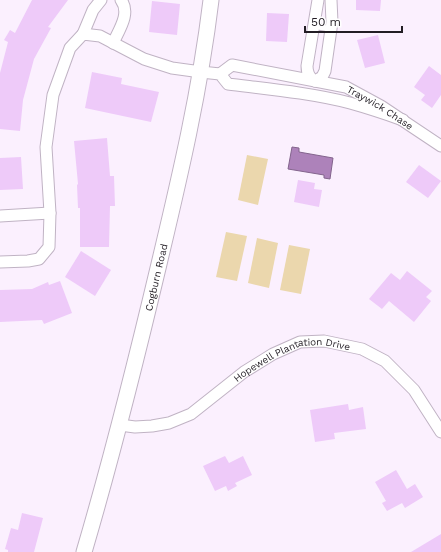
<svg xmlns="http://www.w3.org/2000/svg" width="441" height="552" font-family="'Work Sans',sans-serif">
  <rect width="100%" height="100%" fill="#fbf0fe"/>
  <g fill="#ebd7ad">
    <polygon points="247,155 268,159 258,205 238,200"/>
    <polygon points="226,232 247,236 237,281 216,277"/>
    <polygon points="257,238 278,243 269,288 248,283"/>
    <polygon points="289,245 310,249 301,294 280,290"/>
  </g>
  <polygon fill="#ad82ba" stroke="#83648d" points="292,147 299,148 299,152 333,158 330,179 324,178 324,175 288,169"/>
  <g fill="#eecaf9">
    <polygon points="32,0 68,0 48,27 51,28 34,59 23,100 20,131 0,129 0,73 8,42 4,40 10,30 15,33"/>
    <polygon points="356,0 381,0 380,11 356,10"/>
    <polygon points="152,1 180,4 177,35 149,32"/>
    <polygon points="267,13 289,14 287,42 266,41"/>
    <polygon points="378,35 385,63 365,68 357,40"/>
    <polygon points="429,66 441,75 441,95 432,108 421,100 425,95 414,87"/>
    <polygon points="92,72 122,78 121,84 159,92 151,122 85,108"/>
    <polygon points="107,138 110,176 114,176 115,206 110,206 109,247 80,247 80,208 78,208 77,185 78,184 74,141"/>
    <polygon points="21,157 23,189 0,190 0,158"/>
    <polygon points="419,165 441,181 428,198 406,182"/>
    <polygon points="298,180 315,183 314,189 322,190 319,207 294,202"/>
    <polygon points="81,251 111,270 95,296 65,277"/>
    <polygon points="407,271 432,291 426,297 431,301 414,322 389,301 382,309 369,299 391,273 400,280"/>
    <polygon points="60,281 72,313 44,324 42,320 0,322 0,290 32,289 48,282 49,285"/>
    <polygon points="348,404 349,410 363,407 366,429 334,433 335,439 315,442 310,410"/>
    <polygon points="225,456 229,463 243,456 252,475 235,483 237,486 228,491 226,486 215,491 203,466"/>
    <polygon points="396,470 407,489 415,484 423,497 405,508 402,503 387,511 382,503 386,501 375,482"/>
    <polygon points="22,513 43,518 34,552 8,552 8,550 5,549 11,528 18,530"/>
    <polygon points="441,534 441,552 411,552"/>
  </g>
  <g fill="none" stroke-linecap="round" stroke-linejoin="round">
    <defs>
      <polyline id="lane" points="314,26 331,29"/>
      <g id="street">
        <polyline points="83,34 93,10 101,0"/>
        <path d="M113 43C119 30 131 13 121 0"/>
        <path id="s1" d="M220 74 232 65 346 87 381 106 441 146"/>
        <polyline points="315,81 322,77 325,71 332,22 331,0"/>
        <path d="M315 81C309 78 307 72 307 66L318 0"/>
        <polyline points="0,216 50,213"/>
        <path d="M0 262 28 261 39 259 49 247 50 213 46 147 53 95 70 48 83 34 100 36 144 59 172 68 201 72 220 74 228 84C268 89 311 93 350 103 368 108 386 114 403 120"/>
        <path id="s2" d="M120 425 135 427 152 426 169 423 191 414 244 372 273 354 300 342 324 341 362 349 385 361 414 390 441 432"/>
      </g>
      <g id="secondary">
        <path id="s3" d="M84 552C112 457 136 361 159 264 180 176 200 91 211 0"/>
      </g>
    </defs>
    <use href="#lane" stroke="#c0b3c4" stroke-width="8"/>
    <use href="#street" stroke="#c0b3c4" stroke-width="13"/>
    <use href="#secondary" stroke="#c0b3c4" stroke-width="17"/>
    <use href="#lane" stroke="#fff" stroke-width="5.5"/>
    <use href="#street" stroke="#fff" stroke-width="11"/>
    <use href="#secondary" stroke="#fff" stroke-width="15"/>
  </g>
  <g text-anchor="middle" stroke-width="3" stroke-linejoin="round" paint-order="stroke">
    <g font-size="10" fill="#221d24" stroke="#fff">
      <text dy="4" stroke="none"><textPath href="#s1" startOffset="171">Traywick Chase</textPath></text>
      <text dy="4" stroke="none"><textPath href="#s3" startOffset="284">Cogburn Road</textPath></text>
      <text dy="4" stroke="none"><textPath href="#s2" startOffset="192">Hopewell Plantation Drive</textPath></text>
    </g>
  </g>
  <path d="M305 26v6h97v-6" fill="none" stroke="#221d24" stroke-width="2"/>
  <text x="311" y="26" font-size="12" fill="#221d24" stroke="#ffffff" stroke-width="3" paint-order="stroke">50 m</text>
</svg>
